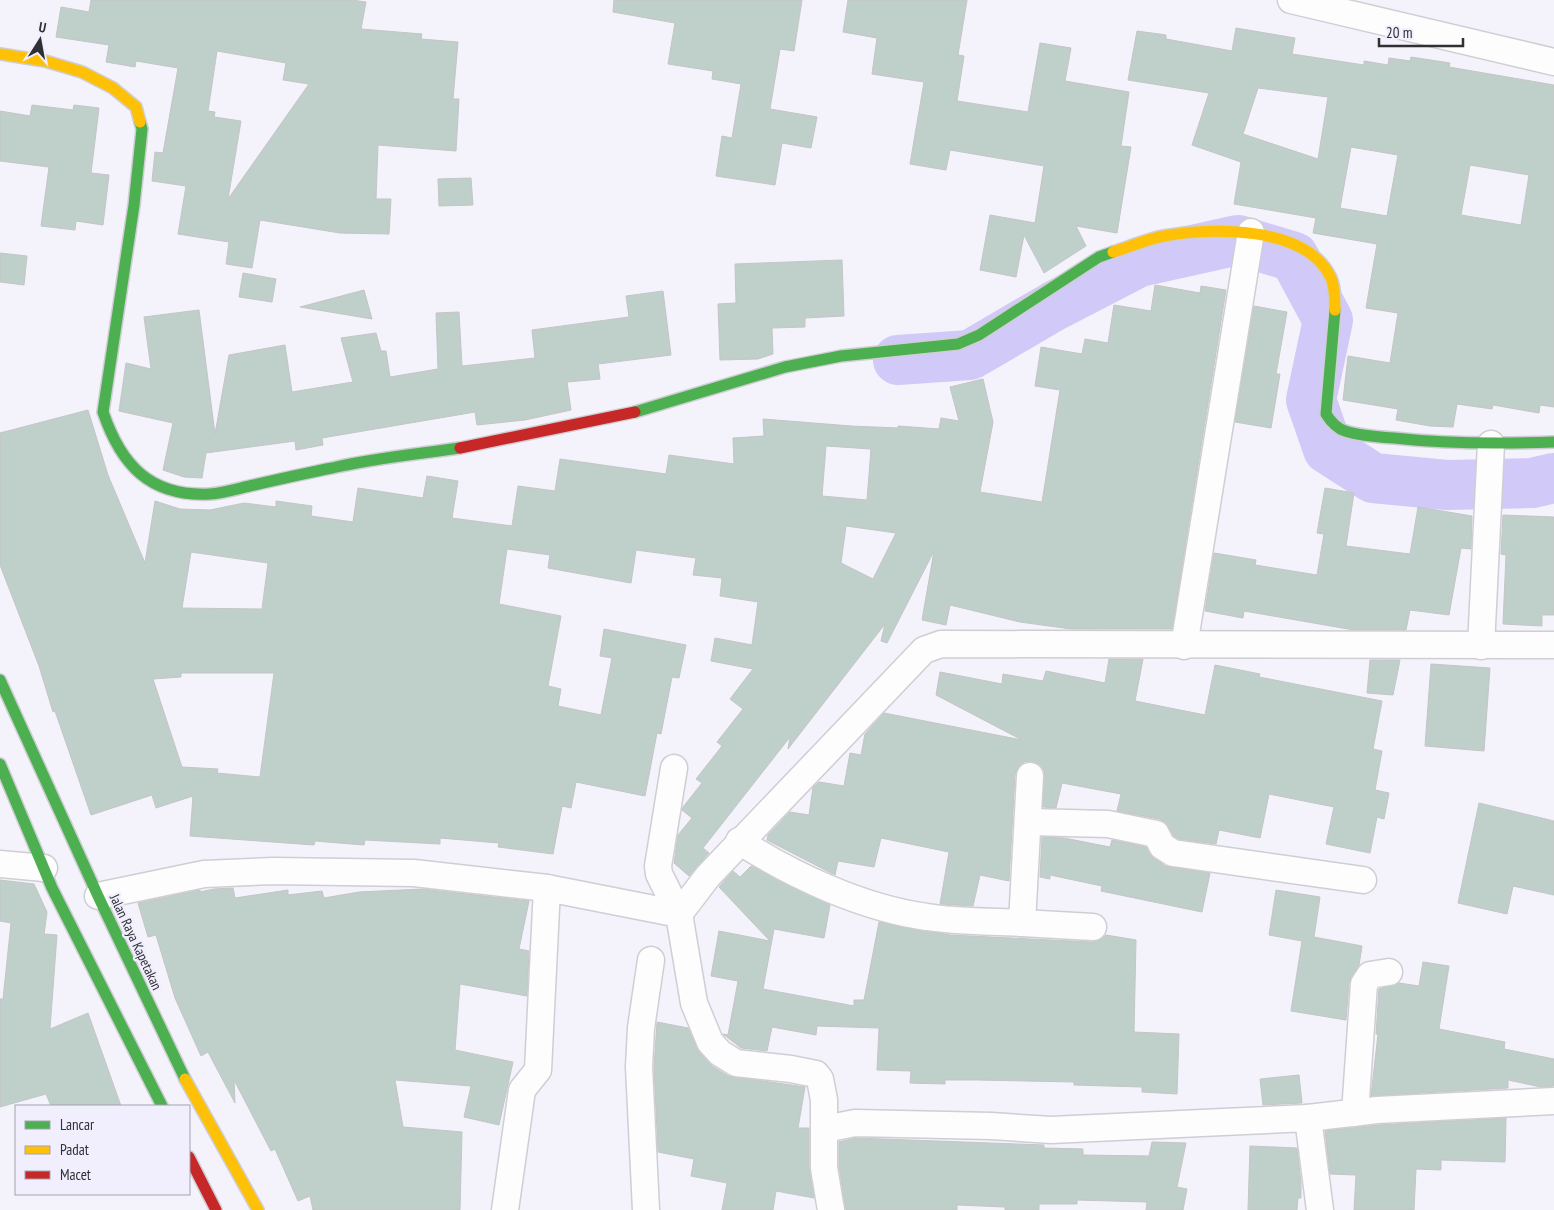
<svg xmlns="http://www.w3.org/2000/svg" width="1554" height="1210" font-family="'PT Sans Narrow',sans-serif">
  <rect width="100%" height="100%" fill="#f4f2fa"/>
  <g fill="none" stroke-linecap="round" stroke-linejoin="round">
    <polyline stroke="#d1c9f7" stroke-width="50" points="898,360 970,355 1054,306 1139,262 1238,240 1294,257 1328,320 1311,400 1328,449 1373,478 1447,485 1532,483 1554,478"/>
  </g>
  <g fill="#bfcfc9" stroke="#c4c5c7" fill-rule="evenodd">
    <path d="M91 0H352L366 2 361 29 422 34 421 39 458 42 453 99H459L456 151 378 145 376 199H391L389 234 340 233 260 220 252 268 226 264 229 242 178 234 186 186 152 181 155 152 163 153 178 68 136 61 135 67 106 62 109 45 56 37 61 7 89 12ZM217 51 286 63 283 80 309 84 228 199 241 121 214 117 215 112 208 111Z"/>
    <polygon points="614,0 802,0 794,51 780,49 770,109 817,117 811,148 782,143 775,185 716,176 722,136 732,138 741,84 712,79 713,71 668,64 675,23 613,12"/>
    <polygon points="848,0 967,0 958,55 964,56 957,101 1028,112 1040,43 1071,48 1065,81 1129,92 1121,146 1131,147 1117,233 1076,226 1086,246 1044,273 1024,235 1016,277 980,270 990,215 1035,223 1044,166 950,150 946,170 910,164 924,82 872,74 877,38 843,32"/>
    <path d="M1236 28 1295 38 1292 54 1364 65V61L1388 65 1389 58 1410 61 1411 57 1450 63 1449 67 1554 85V407L1540 405 1539 413 1493 405 1492 409 1457 404 1453 427 1430 426 1396 420 1398 409 1343 400 1348 356 1390 363 1398 313 1366 308 1377 244 1313 233 1316 218 1234 204 1241 162 1192 145 1209 93 1128 80 1137 31 1166 35V39L1232 51ZM1258 88 1328 97 1318 159 1243 134ZM1351 147 1398 155 1387 216 1340 208ZM1470 165 1529 175 1521 225 1461 215Z"/>
    <polygon points="32,105 73,110 74,105 99,108 91,173 109,175 103,225 76,221 75,230 41,226 49,167 0,161 0,111 30,116"/>
    <polygon points="471,178 473,205 439,206 438,179"/>
    <polygon points="0,253 27,256 24,285 0,282"/>
    <polygon points="842,260 844,316 805,318 805,327 772,328 773,354 758,359 720,360 718,304 736,303 735,264"/>
    <polygon points="243,273 276,279 272,302 239,297"/>
    <path d="M1155 285 1200 293 1201 286 1226 290 1172 629H1071L1020 622 950 605 946 625 922 620 934 551 887 643 881 641 885 624 788 749 790 737 725 820 703 848 709 853 689 876 674 863 678 835 692 818 682 810 683 807 702 783 696 779 722 746 717 742 743 709 730 699 753 669 711 661 715 638 752 645 758 602 720 596 722 578 693 575 696 558 636 550 631 583 548 568 550 555 507 549 499 604 561 616 548 686 561 689 558 706 601 715 612 658 600 656 604 629 686 645 679 678 672 677 661 734 657 733 645 796 576 782 571 808 562 806 553 854 498 847 499 843 440 838V844L365 840 364 845 315 841 314 845 190 836 193 796 156 808 152 795 91 815 55 711 53 712 39 666 0 565V433L88 410 108 475 145 563 155 501 180 509 210 510 244 503 276 507V501L312 506 311 516 353 522 358 488 423 498 427 476 458 481 452 518 512 526 518 486 555 491 560 459 666 474 669 455 734 464 733 438 764 436 763 419 851 426 898 428V426L939 429 941 418 959 421 950 387 983 379 993 422 980 492 1042 502 1060 390 1035 386 1041 347 1082 354 1085 339 1108 343 1114 305 1151 311ZM826 446 871 449 867 500 822 496ZM846 526 896 533 873 579 841 563ZM191 552 268 563 262 609 182 608ZM181 673H274L260 777 217 773 218 769 182 767 153 679 181 677Z"/>
    <polygon points="364,290 372,319 300,307"/>
    <polygon points="663,291 671,355 598,364 600,379 567,382 571,410 525,420 477,425 475,412 322,438 323,445 296,450 295,441 206,453 202,478 184,477 163,470 173,423 119,411 126,363 151,369 144,317 199,310 215,434 229,355 285,345 292,392 353,382 341,338 376,333 381,351 386,351 390,377 438,369 436,313 459,312 462,366 535,358 532,330 629,317 626,296"/>
    <polygon points="1254,306 1287,312 1276,374 1280,374 1271,428 1235,422"/>
    <polygon points="1325,488 1354,493 1346,546 1410,554 1418,507 1472,516 1471,549 1461,548 1449,615 1410,610 1406,630 1354,630 1244,611 1243,618 1205,611 1214,553 1256,560 1255,565 1317,575 1324,534 1317,533"/>
    <polygon points="1503,515 1554,517 1554,615 1542,615 1542,626 1503,624 1506,555 1501,554"/>
    <polygon points="1109,659 1143,659 1135,701 1205,715 1215,665 1260,674 1259,677 1382,701 1373,749 1382,751 1375,790 1389,793 1384,819 1377,817 1370,853 1326,844 1334,807 1269,794 1260,838 1219,830 1216,844 1178,839 1174,836 1165,822 1159,819 1117,811 1121,794 1062,783 1056,808 1043,807 1044,770 1039,764 1030,761 1024,762 1018,767 1015,775 1009,881 980,875 973,906 940,904 949,852 881,838 874,867 838,861 835,875 767,840 768,835 790,812 809,815 813,787 819,782 844,786 850,753 861,755 865,734 884,713 1022,740 936,695 940,672 1002,684 1003,674 1043,681 1046,671 1105,683"/>
    <polygon points="1370,660 1400,660 1393,695 1367,693"/>
    <polygon points="1431,664 1490,668 1484,751 1425,746"/>
    <polygon points="1479,803 1554,821 1554,895 1513,886 1507,914 1458,903"/>
    <polygon points="1042,837 1064,838 1110,847 1112,840 1146,847 1154,858 1165,866 1210,873 1202,912 1101,891 1102,886 1050,875 1050,879 1040,877"/>
    <polygon points="751,866 830,905 824,938 774,929 763,989 854,1006 854,1000 864,1000 879,922 950,935 1092,942 1100,940 1106,935 1136,940 1134,1032 1179,1034 1177,1094 1142,1092 1142,1087 1074,1085 1074,1082 977,1080 945,1080 945,1084 910,1083 911,1071 877,1070 879,1028 817,1026 816,1035 772,1027 767,1051 741,1048 723,1034 728,1035 738,981 711,976 719,931 770,941 719,887 733,871 740,877"/>
    <polygon points="0,880 34,884 47,912 44,934 57,935 50,1029 88,1013 121,1106 51,1106 46,1094 0,1107 0,999 3,999 11,923 0,921"/>
    <polygon points="233,888 235,898 288,890 288,895 322,891 324,898 359,892 422,889 529,901 519,949 529,951 527,996 460,984 455,1050 513,1062 499,1125 464,1117 471,1086 395,1080 403,1127 462,1132 460,1210 313,1210 310,1196 298,1201 275,1149 271,1151 234,1080 235,1103 208,1052 201,1056 175,998 156,935 148,937 138,903 200,890 200,892 214,889"/>
    <polygon points="1276,890 1320,897 1314,937 1362,946 1359,965 1349,983 1346,1020 1291,1011 1302,941 1269,935"/>
    <polygon points="1423,962 1449,966 1439,1029 1505,1042 1504,1049 1554,1059 1554,1086 1541,1087 1508,1080 1508,1088 1371,1096 1378,1034 1376,1034 1379,989 1399,983 1419,986"/>
    <polygon points="657,1022 688,1028 699,1052 712,1066 728,1076 805,1087 798,1128 809,1128 809,1168 814,1198 776,1191 773,1210 722,1210 727,1183 691,1176 694,1159 658,1152 654,1067"/>
    <polygon points="1299,1075 1302,1103 1263,1105 1260,1079"/>
    <polygon points="1506,1118 1505,1162 1441,1160 1441,1170 1416,1169 1414,1210 1354,1210 1356,1175 1330,1174 1325,1131 1378,1125"/>
    <polygon points="856,1138 1044,1145 1044,1148 1083,1149 1083,1155 1149,1156 1152,1142 1186,1143 1177,1187 1187,1189 1183,1210 1146,1210 1147,1202 1077,1200 1077,1204 1039,1204 1039,1210 1005,1210 1005,1207 957,1205 957,1210 846,1210 839,1167 839,1142"/>
    <polygon points="1250,1146 1297,1148 1301,1183 1301,1198 1298,1198 1297,1210 1248,1210"/>
  </g>
  <g fill="none" stroke-linecap="round" stroke-linejoin="round">
    <defs>
      <g id="street">
        <polyline points="1291,0 1554,62"/>
        <polyline points="1184,646 1251,232"/>
        <polyline points="1481,646 1491,444"/>
        <polyline points="674,768 658,866 659,874 679,914 694,1003 710,1042 720,1053 736,1063 791,1069 816,1074 820,1079 824,1100 824,1168 831,1210"/>
        <polyline points="1028,822 1108,824 1156,834 1162,846 1173,853 1363,880"/>
        <path d="M739 841C794 876 862 908 927 917 958 922 991 921 1022 923L1030 776"/>
        <polyline points="0,864 44,868"/>
        <polyline points="98,896 204,874 273,871 414,873 547,888 679,914 708,876 924,650 941,644 1554,645"/>
        <polyline points="1022,923 1093,927"/>
        <polyline points="1355,1113 1364,984 1370,975 1389,972"/>
        <polyline points="1308,1118 1377,1110 1554,1101"/>
        <polyline points="825,1129 855,1123 991,1126 1051,1130 1308,1118 1320,1210"/>
        <polyline points="505,1210 522,1090 538,1070 547,888"/>
        <polyline points="646,1210 639,1067 641,1028 651,960"/>
      </g>
      <g id="fast">
        <path d="M140 122 142 129 134 205 103 412C121 465 150 497 210 494 224 493 240 488 254 485 280 479 306 473 332 468 374 458 417 454 460 448"/>
        <path d="M1335 310 1326 414C1331 422 1336 428 1345 431 1361 436 1378 437 1394 438 1447 444 1500 444 1554 442"/>
        <polyline points="635,412 785,367 841,356 958,344 979,335 1099,257 1113,252"/>
        <polyline points="0,680 98,896 185,1079"/>
        <polyline points="0,764 52,888 162,1106"/>
      </g>
      <g id="slow">
        <polyline points="0,54 45,61 82,72 113,88 136,107 140,122"/>
        <path d="M1113 252C1130 247 1147 239 1164 236 1212 227 1305 226 1330 276 1335 285 1335 300 1335 310"/>
        <polyline points="185,1079 258,1210"/>
      </g>
      <g id="jam">
        <polyline points="460,448 635,412"/>
        <polyline points="189,1157 216,1210"/>
      </g>
    </defs>
    <use href="#street" stroke="#cfced4" stroke-width="29"/>
    <use href="#fast" stroke="#cfced4" stroke-width="14"/>
    <use href="#slow" stroke="#cfced4" stroke-width="14"/>
    <use href="#jam" stroke="#cfced4" stroke-width="14"/>
    <use href="#street" stroke="#fdfdfe" stroke-width="26"/>
    <use href="#fast" stroke="#4caf50" stroke-width="11"/>
    <use href="#slow" stroke="#ffc107" stroke-width="11"/>
    <use href="#jam" stroke="#c62828" stroke-width="11"/>
  </g>
  <g text-anchor="middle" stroke-width="4.5" stroke-linejoin="round" paint-order="stroke">
    <g font-size="14" fill="#2f2f34" stroke="#f1effe">
      <text transform="translate(136 942) rotate(65)" y="5">Jalan Raya Kapetakan</text>
    </g>
  </g>
  <rect x="15" y="1105" width="175" height="90" fill="#f1effe" stroke="#a3a2ad"/>
  <rect x="25" y="1121" width="25" height="8" fill="#4caf50" stroke="#a3a2ad"/>
  <text x="60" y="1130" font-size="15" fill="#2f2f34">Lancar</text>
  <rect x="25" y="1146" width="25" height="8" fill="#ffc107" stroke="#a3a2ad"/>
  <text x="60" y="1155" font-size="15" fill="#2f2f34">Padat</text>
  <rect x="25" y="1171" width="25" height="8" fill="#c62828" stroke="#a3a2ad"/>
  <text x="60" y="1180" font-size="15" fill="#2f2f34">Macet</text>
  <g transform="translate(40 40) rotate(11)" stroke="#f1effe" stroke-width="4" paint-order="stroke">
  <path d="M0-4L9 19L0 12L-9 19Z" fill="#2f2f34"/>
  <text y="-8" font-size="14" font-weight="bold" text-anchor="middle" fill="#2f2f34">U</text>
  </g>
  <path d="M1379 38v8h84v-8" fill="none" stroke="#2f2f34" stroke-width="2.5"/>
  <text x="1386" y="38" font-size="15" fill="#2f2f34" stroke="#f1effe" stroke-width="4" paint-order="stroke">20 m</text>
</svg>
